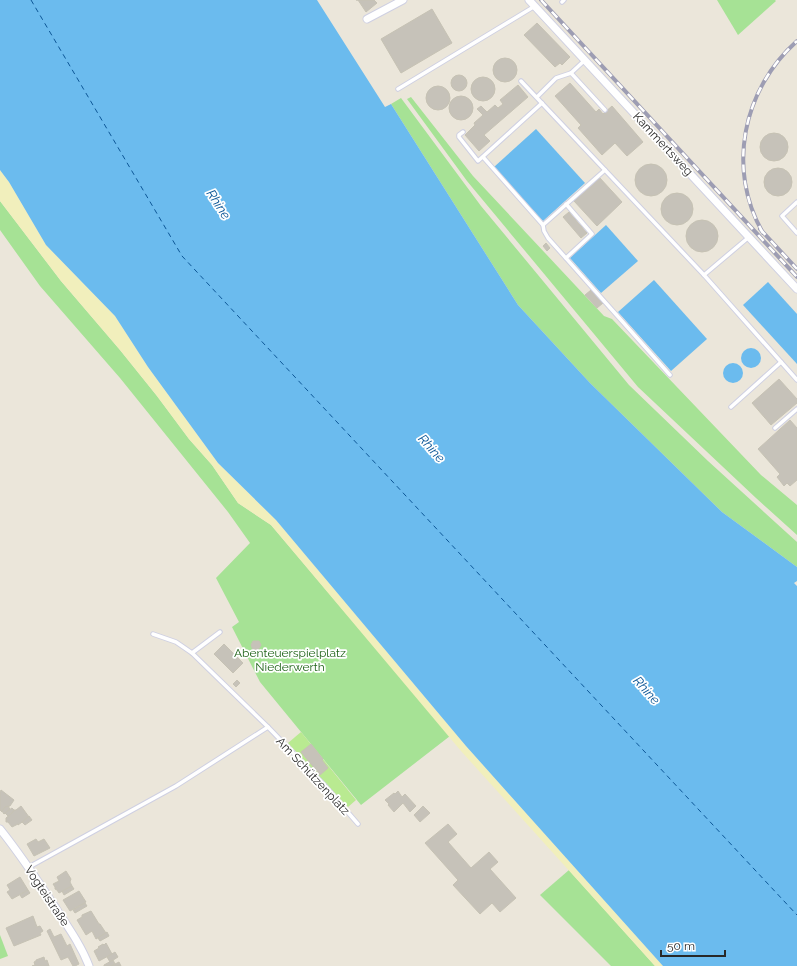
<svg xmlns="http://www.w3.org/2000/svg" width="797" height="966" font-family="Raleway,sans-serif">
  <rect width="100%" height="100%" fill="#ebe6da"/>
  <g fill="#a6e295">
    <polygon points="717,0 775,0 776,1 738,35"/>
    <polygon points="411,97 473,176 604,316 612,319 761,475 797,505 797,535 756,498 638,387 467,181 407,99"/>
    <polygon points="401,98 481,206 629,385 708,461 797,542 797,567 722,512 590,383 518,305 391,104"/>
    <polygon points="0,201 61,281 120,350 157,396 189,439 212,465 238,503 271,525 450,736 361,805 260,682 232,627 239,622 216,578 250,543 228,512 120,378 40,286 0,230"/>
    <polygon points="569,870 655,966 611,966 540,895"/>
    <polygon points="0,935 8,956 0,959"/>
  </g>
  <polygon fill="#f1efbc" points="0,170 9,182 46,245 115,316 148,367 218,463 276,520 466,746 663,966 655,966 461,751 271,525 238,503 212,465 189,439 157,396 120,350 61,281 0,201"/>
  <polygon fill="#b9ea91" points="301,732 356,800 348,807 288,743"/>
  <g fill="#6bbbee">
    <polygon points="0,0 317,0 385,107 391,104 518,305 590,383 722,512 797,567 797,581 794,583 797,586 797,966 663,966 466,746 276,520 218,463 148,367 115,316 46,245 9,182 0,170"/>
    <polygon points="536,129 585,183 543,221 494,167"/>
    <polygon points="606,225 638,261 601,293 570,258"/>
    <polygon points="654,280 707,339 671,371 618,312"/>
    <polygon points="768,282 797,314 797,364 743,305"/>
    <circle cx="751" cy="358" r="10"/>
    <circle cx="733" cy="373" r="10"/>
  </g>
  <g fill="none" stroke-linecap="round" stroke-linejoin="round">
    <polyline stroke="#0d5797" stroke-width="1" stroke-dasharray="5 4" stroke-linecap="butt" points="31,0 182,256 797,915"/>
  </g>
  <g fill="#c6c2b9" stroke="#c6c2b4">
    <polygon points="356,0 374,0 377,3 366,12 358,0"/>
    <polygon points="432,9 452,43 401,73 381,39"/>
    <polygon points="537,23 570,57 562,65 560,63 555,67 524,35"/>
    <circle cx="505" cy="70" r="12"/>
    <circle cx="459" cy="83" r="8"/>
    <circle cx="483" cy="89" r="12"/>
    <polygon points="570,83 596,112 599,109 603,114 612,106 643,142 627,156 615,143 602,155 578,128 581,125 555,96"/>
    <polygon points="518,85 528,97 484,135 490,141 479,151 465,135 475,125 474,123 483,115 477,109 481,106 487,112 495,105 498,108 503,104 500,100"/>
    <circle cx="438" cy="98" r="12"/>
    <circle cx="461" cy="108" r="12"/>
    <circle cx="774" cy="147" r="14"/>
    <circle cx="651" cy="180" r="16"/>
    <circle cx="778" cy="182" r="14"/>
    <polygon points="599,177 622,202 597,226 574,201"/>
    <circle cx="677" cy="209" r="16"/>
    <polygon points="569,212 587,233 581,238 563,217"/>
    <circle cx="702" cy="236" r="16"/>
    <polygon points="546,243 550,248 547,251 543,246"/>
    <polygon points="591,290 603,303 597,308 585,295"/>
    <polygon points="779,379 797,399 797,403 771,425 752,403"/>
    <polygon points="790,420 797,428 797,480 790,486 787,483 784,486 777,477 780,474 758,449"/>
    <polygon points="253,641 259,641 261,645 258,650 253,650 251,645"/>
    <polygon points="224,644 243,663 233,673 214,654"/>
    <polygon points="237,680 240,683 236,687 233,684"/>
    <polygon points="311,744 323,759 322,760 328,768 320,775 301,752"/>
    <polygon points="1,790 14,800 10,806 5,807 2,812 0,810 0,792"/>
    <polygon points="398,791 402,797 405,794 416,806 410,812 403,803 394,812 388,805 389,804 385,800 394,793 395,794"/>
    <polygon points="8,806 10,809 4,814 2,811 5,807"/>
    <polygon points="21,806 29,817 18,825 18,824 12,827 8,822 6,822 6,818 13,812 13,810 16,810"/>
    <polygon points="423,806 430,813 420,822 414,815"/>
    <polygon points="12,808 14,810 13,812 8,816 5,813"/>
    <polygon points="29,816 32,820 25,825 22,822"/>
    <polygon points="448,824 457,834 448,842 471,868 489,852 498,862 490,869 516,898 500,912 492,903 480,914 453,885 458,880 425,843"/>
    <polygon points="36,839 38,842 44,839 50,848 34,856 27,844"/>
    <polygon points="66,871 71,879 70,882 72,886 59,893 57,890 55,889 55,887 53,884 59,881 57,877"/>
    <polygon points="20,877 28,890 12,899 7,892 10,890 7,885"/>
    <polygon points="72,886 74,889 64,895 62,891"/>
    <polygon points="28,890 30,893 22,898 20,895"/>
    <polygon points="79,891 86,902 70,911 63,900"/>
    <polygon points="85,903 87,906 75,913 73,910"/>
    <polygon points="91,911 99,924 100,924 106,933 96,939 92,931 86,935 77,920 82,917 82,915"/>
    <polygon points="33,916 37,927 40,926 43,931 40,933 41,935 14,946 6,928"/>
    <polygon points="50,929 54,937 61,934 67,946 70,944 79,964 75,966 73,966 68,957 61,960 47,931"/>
    <polygon points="107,932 109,936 100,941 98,938"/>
    <polygon points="106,943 112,954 99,961 94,951 99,948 98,947 103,944 104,945"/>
    <polygon points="115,952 118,957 110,962 107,957"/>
    <polygon points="44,957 45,961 47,960 49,966 32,966 35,965 34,962 36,961 36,960"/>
    <polygon points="113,960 115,964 111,966 104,966 104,965"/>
    <polygon points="119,962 121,966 111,966"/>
  </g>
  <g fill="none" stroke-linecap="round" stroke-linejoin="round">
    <defs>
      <g id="lane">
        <polyline points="562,2 564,0"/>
        <polyline points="571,73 585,60"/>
        <polyline points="521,81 704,275"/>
        <polyline points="398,89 535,6"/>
        <polyline points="537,97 556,78 571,73 605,110"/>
        <polyline points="463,132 459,135 459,137 478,161 542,103"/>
        <polyline points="483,157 543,225 544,231 548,238 670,375"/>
        <polyline points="797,202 782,216 797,233"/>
        <polyline points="566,204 592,234 566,258"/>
        <polyline points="543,225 605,170"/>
        <polyline points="749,237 704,275 797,380"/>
        <polyline points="731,407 781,362"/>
        <polyline points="775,428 797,409"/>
        <polyline points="153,634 176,642 192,653 268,727 326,787 358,824"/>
        <polyline points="192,653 220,632"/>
        <polyline points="29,867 176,786 268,727"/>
      </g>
      <g id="street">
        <polyline points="529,0 797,289"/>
        <polyline points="367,19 403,0"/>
        <path d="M0 829C20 854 38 881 55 907 68 927 81 945 89 966"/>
      </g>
    </defs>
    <use href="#lane" stroke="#cfd0e2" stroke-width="5.5"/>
    <use href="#street" stroke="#cfd0e2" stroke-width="9"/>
    <use href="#lane" stroke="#fff" stroke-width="3.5"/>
    <use href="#street" stroke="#fff" stroke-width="7"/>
    <defs>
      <g id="rail">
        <polyline points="541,0 797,277"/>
        <polyline points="760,229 797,269"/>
        <path d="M763 233C726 169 743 89 797 41"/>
      </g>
    </defs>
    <use href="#rail" stroke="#9d9db3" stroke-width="4"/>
    <use href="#rail" stroke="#fff" stroke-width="2.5" stroke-dasharray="8" stroke-linecap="butt"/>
  </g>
  <g text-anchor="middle" stroke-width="3.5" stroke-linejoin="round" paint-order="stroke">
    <g font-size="12" fill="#282828" stroke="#fff">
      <text transform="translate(663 144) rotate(47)" y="4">Kammertsweg</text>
      <text transform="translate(313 776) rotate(47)" y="4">Am Schützenplatz</text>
      <text transform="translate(47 896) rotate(56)" y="4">Vogteistraße</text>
    </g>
    <g font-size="12" fill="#206419" stroke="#fff">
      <text x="290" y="657">Abenteuerspielplatz<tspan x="290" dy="14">Niederwerth</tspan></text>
    </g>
    <g font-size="13" font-style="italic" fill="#0d5797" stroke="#fff">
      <text transform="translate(219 204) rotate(57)" y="5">Rhine</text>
      <text transform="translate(432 448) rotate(48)" y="5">Rhine</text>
      <text transform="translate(647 690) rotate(48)" y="5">Rhine</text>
    </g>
  </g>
  <path d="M661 950v6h64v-6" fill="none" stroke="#282828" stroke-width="2"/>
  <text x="667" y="950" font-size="12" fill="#282828" stroke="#ffffff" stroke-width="3" paint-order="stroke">50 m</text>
</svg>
